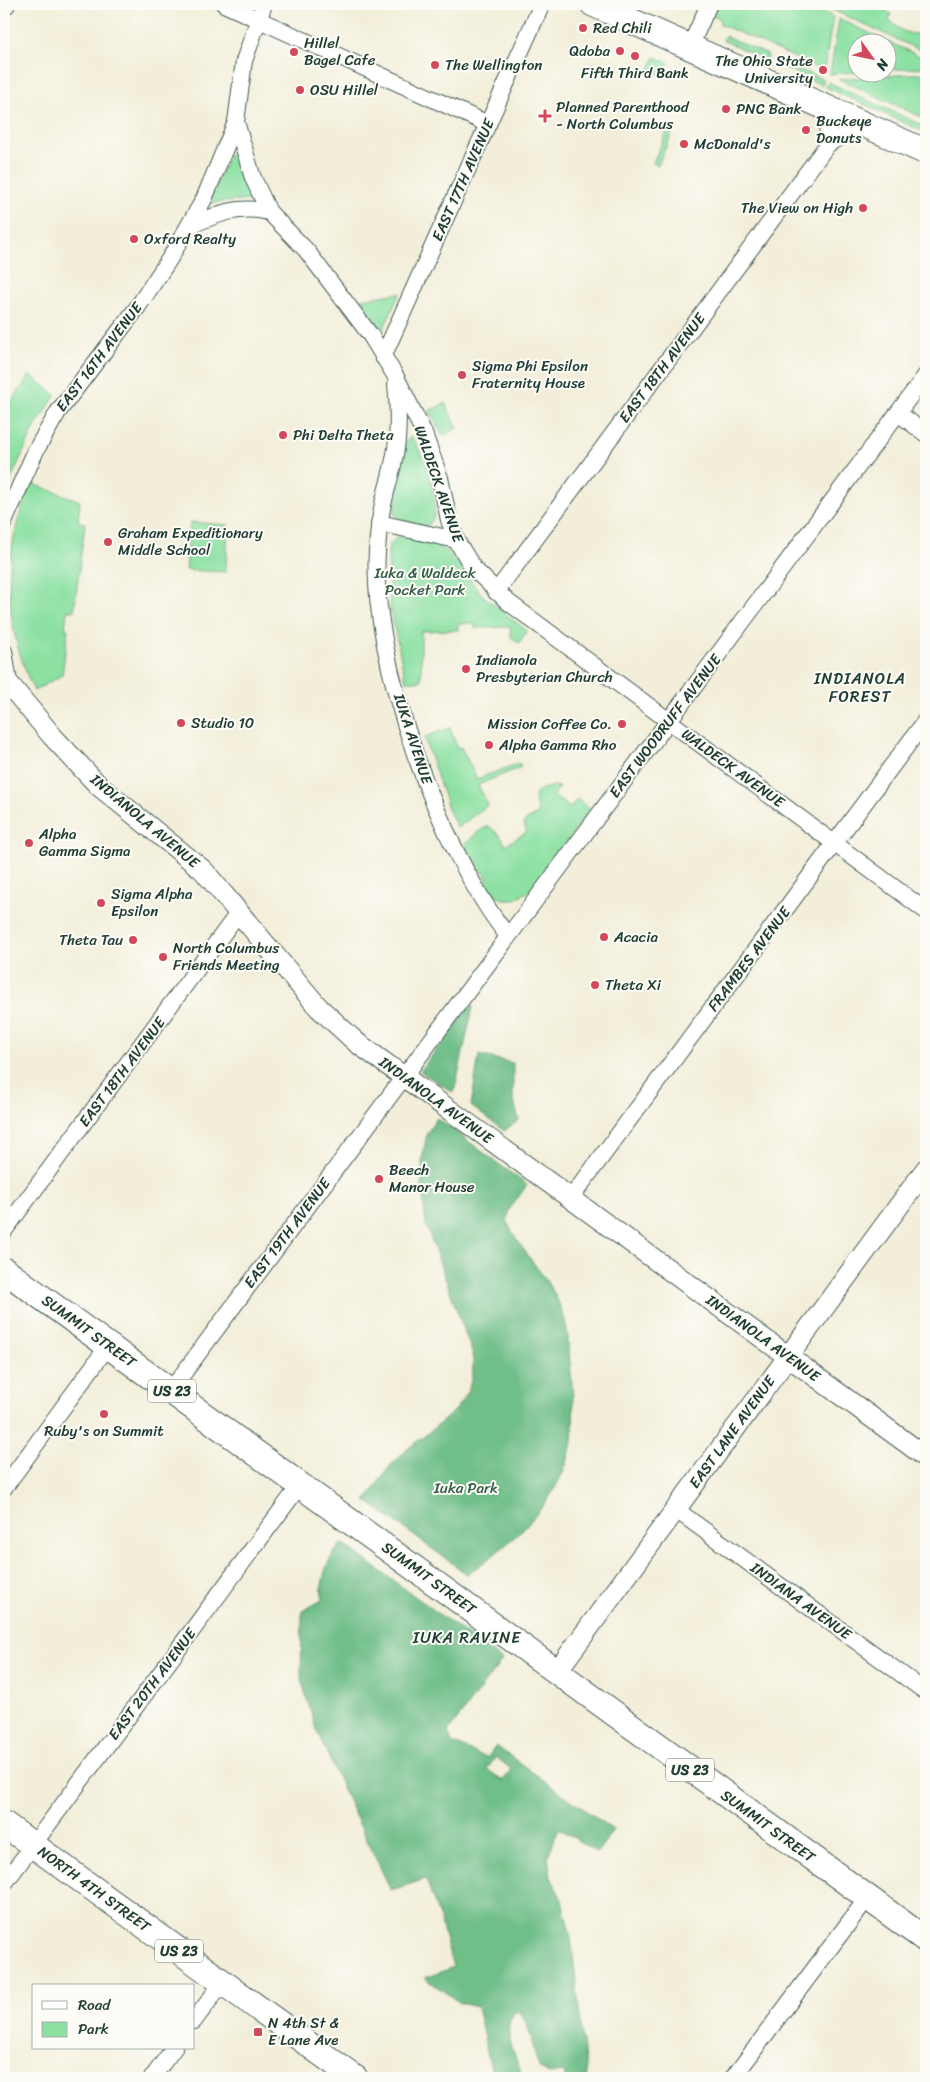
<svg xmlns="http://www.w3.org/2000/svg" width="930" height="2082" font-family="Sriracha,sans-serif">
  <rect width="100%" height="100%" fill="#fdfcf7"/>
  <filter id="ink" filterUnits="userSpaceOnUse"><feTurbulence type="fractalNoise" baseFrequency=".02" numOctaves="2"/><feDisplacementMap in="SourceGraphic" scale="10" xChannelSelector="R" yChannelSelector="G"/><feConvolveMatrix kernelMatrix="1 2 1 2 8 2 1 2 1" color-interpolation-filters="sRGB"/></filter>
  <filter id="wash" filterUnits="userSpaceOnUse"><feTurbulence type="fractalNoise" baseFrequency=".0096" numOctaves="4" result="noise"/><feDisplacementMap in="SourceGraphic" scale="20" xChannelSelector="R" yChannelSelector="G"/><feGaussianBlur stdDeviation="1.12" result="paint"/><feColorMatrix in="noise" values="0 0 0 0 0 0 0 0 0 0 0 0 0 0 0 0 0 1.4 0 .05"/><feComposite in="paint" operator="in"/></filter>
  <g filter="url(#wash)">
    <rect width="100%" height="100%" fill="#f2eed9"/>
    <g fill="#8be0a2" stroke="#558e6b">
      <polygon points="687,4 804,4 830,15 833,17 824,71 720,24 719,18"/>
      <path d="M820 4H888L885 11 891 14 889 19C898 30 907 35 922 34L924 30 926 31V53Z"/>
      <polygon points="839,19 926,59 926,67 888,70 888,42 858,42 857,72 830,74"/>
      <polygon points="725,36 768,55 766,60 723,40"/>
      <polygon points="655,57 669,63 660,75 648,73"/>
      <polygon points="787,64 824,80 822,85 785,68"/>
      <polygon points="926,73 926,119 839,79"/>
      <polygon points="828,82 926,127 926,133 826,87"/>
      <polygon points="668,129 673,131 658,165 653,163"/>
      <polygon points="233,152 251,197 251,200 212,203 210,199 228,156"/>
      <polygon points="400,293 382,332 362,299"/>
      <polygon points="30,375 56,395 35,427 7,487 4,486 4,412"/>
      <polygon points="445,403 458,428 443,436 429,411"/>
      <path d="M410 437C421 439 455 536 418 525 409 522 400 520 394 514L406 441Z"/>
      <path d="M31 483 80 501 78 522 85 523 74 611H67L65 629H68L62 675 34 691C2 621 1 554 31 483Z"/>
      <polygon points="190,522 228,525 226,572 186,570"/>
      <path d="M397 537C413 537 436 544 449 553L482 595 527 631 519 643 511 637 510 627 475 628 474 623 458 624V630L421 631V681H406L390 609 388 553 389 546Z"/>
      <polygon points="450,728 457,748 461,747 477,779 519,763 521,767 478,785 488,805 457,828 448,808 424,737"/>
      <polygon points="555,786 559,787 554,796 570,808 577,799 590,809 532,889 515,899 503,899 490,892 485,874 474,864 465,844 479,831 489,826 502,838 505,845 527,832 523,823 538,813 534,795 542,789"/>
    </g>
    <g fill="#70be88" stroke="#487e5e" fill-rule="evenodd">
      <polygon points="471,1004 473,1007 454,1093 420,1071"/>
      <polygon points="479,1055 513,1063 513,1098 519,1120 504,1131 471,1106"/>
      <path d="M437 1118 527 1185 509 1210 507 1222C528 1265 562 1285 568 1337 570 1368 575 1401 573 1432 569 1494 514 1543 467 1574L366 1501C375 1488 384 1472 395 1461 428 1426 481 1410 472 1352L426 1225 422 1189V1159L427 1133Z"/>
      <path d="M342 1543 502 1660 448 1732 452 1743 487 1758 496 1746 613 1830 597 1853 559 1828 548 1856 551 1877 562 1900 571 1937 587 2078H565L564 2072 549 2074 540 2069C533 2055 530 2017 516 2011 498 2029 519 2059 522 2078H493L477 2007 460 2003 425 1978 453 1967 440 1919 426 1879 391 1890 350 1805 316 1729 301 1679 302 1611 322 1600C320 1578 327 1559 342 1543ZM496 1757 511 1769 503 1781 487 1769Z"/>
    </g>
  </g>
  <g filter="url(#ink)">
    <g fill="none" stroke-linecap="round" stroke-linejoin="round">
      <defs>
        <g id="minor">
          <polyline points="224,4 488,124"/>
          <polyline points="690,47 709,4"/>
          <polyline points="823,107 827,116 828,144"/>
          <polyline points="236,122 253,178 269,212 306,250 371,336 396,377 423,431 440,478 449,520 456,540 474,569 508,602 926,911"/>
          <path d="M191 225C218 214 239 205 269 212"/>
          <polyline points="383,357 542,4"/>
          <path d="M396 384C398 405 399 427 396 448 394 464 389 480 385 496 380 514 378 533 377 552 370 659 441 853 508 936"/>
          <polyline points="898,413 926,434"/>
          <polyline points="4,522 36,450 58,412 137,308 170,258 204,199 236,122 244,61 264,4"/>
          <polyline points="379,523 456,540"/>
          <polyline points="496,592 828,144 855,128 867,126"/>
          <polyline points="4,651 9,683 4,688"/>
          <polyline points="571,1198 926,720"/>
          <polyline points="4,1231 239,912"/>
          <polyline points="171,1390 926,375"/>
          <polyline points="4,1488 108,1346"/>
          <polyline points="675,1509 926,1692"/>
          <polyline points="4,1884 300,1485"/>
          <polyline points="194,2021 222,1983"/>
          <polyline points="152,2078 174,2048"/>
          <polyline points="733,2078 868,1897"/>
        </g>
        <g id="tertiary">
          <polyline points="4,5 5,4"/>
          <polyline points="4,678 53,737 99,786 203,870 319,1008 356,1042 926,1457"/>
          <polyline points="557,1671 926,1169"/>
        </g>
        <g id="primary">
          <polyline points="593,4 926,152"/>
          <polyline points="4,1270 926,1940"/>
          <polyline points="4,1824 355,2078"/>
        </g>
      </defs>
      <use href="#minor" stroke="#3f584d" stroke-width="18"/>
      <use href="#tertiary" stroke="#3f584d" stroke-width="22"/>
      <use href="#primary" stroke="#3f584d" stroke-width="27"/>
      <use href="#minor" stroke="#fff" stroke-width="16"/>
      <use href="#tertiary" stroke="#fff" stroke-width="20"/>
      <use href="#primary" stroke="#fff" stroke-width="25"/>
    </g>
  </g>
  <g fill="#d1495b" stroke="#fdfcf7" stroke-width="2">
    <circle cx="583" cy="28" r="5"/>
    <circle cx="620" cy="51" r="5"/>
    <circle cx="294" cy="52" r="5"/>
    <circle cx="635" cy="56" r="5"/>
    <circle cx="435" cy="65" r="5"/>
    <circle cx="823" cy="70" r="5"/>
    <circle cx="300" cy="90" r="5"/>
    <circle cx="726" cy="109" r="5"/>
    <path d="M542.5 108.5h5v5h5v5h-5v5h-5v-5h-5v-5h5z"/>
    <circle cx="806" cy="130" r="5"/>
    <circle cx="684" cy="144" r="5"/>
    <circle cx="863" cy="208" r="5"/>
    <circle cx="134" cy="239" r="5"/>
    <circle cx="462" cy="375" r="5"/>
    <circle cx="283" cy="435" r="5"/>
    <circle cx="108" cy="542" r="5"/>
    <circle cx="466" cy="669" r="5"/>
    <circle cx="181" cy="723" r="5"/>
    <circle cx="622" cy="724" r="5"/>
    <circle cx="489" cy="745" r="5"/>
    <circle cx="29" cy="843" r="5"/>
    <circle cx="101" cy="903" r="5"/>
    <circle cx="604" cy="937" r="5"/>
    <circle cx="133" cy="940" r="5"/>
    <circle cx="163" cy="957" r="5"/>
    <circle cx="595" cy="985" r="5"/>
    <circle cx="379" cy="1179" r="5"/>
    <circle cx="104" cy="1414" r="5"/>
    <rect x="253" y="2027" width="10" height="10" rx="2.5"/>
  </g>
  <g text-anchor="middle" stroke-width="4" stroke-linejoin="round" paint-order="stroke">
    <g fill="#fdfcf7" stroke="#62766e" stroke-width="1">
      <rect x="148" y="1379.5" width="48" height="23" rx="4"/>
      <rect x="666" y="1758.5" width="48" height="23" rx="4"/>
      <rect x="155" y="1939.5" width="48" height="23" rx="4"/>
    </g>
    <g font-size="14" font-weight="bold" fill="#1f3d34">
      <text x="172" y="1396">US 23</text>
      <text x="690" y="1775">US 23</text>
      <text x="179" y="1956">US 23</text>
    </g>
    <g font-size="15" fill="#1f3d34" stroke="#fdfcf7" text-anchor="start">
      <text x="593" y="33">Red Chili</text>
      <text x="304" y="48">Hillel<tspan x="304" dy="17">Bagel Cafe</tspan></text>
      <text x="610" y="56" text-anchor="end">Qdoba</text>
      <text x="813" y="66" text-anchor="end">The Ohio State<tspan x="813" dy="17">University</tspan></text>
      <text x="445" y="70">The Wellington</text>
      <text x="635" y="78" text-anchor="middle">Fifth Third Bank</text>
      <text x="310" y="95">OSU Hillel</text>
      <text x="556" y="112">Planned Parenthood<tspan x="556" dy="17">- North Columbus</tspan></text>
      <text x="736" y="114">PNC Bank</text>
      <text x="816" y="126">Buckeye<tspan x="816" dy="17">Donuts</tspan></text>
      <text x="694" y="149">McDonald's</text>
      <text x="853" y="213" text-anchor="end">The View on High</text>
      <text x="144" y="244">Oxford Realty</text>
      <text x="472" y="371">Sigma Phi Epsilon<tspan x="472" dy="17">Fraternity House</tspan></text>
      <text x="293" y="440">Phi Delta Theta</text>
      <text x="118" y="538">Graham Expeditionary<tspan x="118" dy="17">Middle School</tspan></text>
      <text x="476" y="665">Indianola<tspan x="476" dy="17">Presbyterian Church</tspan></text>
      <text x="191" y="728">Studio 10</text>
      <text x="612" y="729" text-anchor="end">Mission Coffee Co.</text>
      <text x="499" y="750">Alpha Gamma Rho</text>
      <text x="39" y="839">Alpha<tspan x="39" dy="17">Gamma Sigma</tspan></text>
      <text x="111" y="899">Sigma Alpha<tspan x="111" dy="17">Epsilon</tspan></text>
      <text x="614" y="942">Acacia</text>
      <text x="123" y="945" text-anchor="end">Theta Tau</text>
      <text x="173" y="953">North Columbus<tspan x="173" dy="17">Friends Meeting</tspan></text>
      <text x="605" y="990">Theta Xi</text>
      <text x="389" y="1175">Beech<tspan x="389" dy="17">Manor House</tspan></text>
      <text x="104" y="1436" text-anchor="middle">Ruby's on Summit</text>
      <text x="268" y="2028">N 4th St &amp;<tspan x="268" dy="17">E Lane Ave</tspan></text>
    </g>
    <g font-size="15" fill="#1f3d34" stroke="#fdfcf7">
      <text transform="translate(463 180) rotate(-66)" y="5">EAST 17TH AVENUE</text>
      <text transform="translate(99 357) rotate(-53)" y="5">EAST 16TH AVENUE</text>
      <text transform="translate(662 368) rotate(-53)" y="5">EAST 18TH AVENUE</text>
      <text transform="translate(439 484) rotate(71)" y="5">WALDECK AVENUE</text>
      <text transform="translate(665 726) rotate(-53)" y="5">EAST WOODRUFF AVENUE</text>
      <text transform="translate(413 739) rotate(72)" y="5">IUKA AVENUE</text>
      <text transform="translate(733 768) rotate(36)" y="5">WALDECK AVENUE</text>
      <text transform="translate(145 821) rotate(40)" y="5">INDIANOLA AVENUE</text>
      <text transform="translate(749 959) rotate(-53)" y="5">FRAMBES AVENUE</text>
      <text transform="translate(122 1072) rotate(-53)" y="5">EAST 18TH AVENUE</text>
      <text transform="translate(436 1100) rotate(36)" y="5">INDIANOLA AVENUE</text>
      <text transform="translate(287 1233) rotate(-53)" y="5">EAST 19TH AVENUE</text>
      <text transform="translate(89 1331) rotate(36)" y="5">SUMMIT STREET</text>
      <text transform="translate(763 1338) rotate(36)" y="5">INDIANOLA AVENUE</text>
      <text transform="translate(732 1432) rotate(-54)" y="5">EAST LANE AVENUE</text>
      <text transform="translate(429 1578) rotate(36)" y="5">SUMMIT STREET</text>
      <text transform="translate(801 1601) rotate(36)" y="5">INDIANA AVENUE</text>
      <text transform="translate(152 1684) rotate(-53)" y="5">EAST 20TH AVENUE</text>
      <text transform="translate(768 1826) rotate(36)" y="5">SUMMIT STREET</text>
      <text transform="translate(94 1889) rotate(36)" y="5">NORTH 4TH STREET</text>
    </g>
    <g font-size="15" fill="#355e4a" stroke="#fdfcf7">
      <text x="425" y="578">Iuka &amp; Waldeck<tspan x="425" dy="17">Pocket Park</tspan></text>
      <text x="466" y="1493">Iuka Park</text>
    </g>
    <g font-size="16" letter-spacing="1" fill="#1f3d34" stroke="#fdfcf7">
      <text x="860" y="684">INDIANOLA<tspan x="860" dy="18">FOREST</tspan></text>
      <text x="467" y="1643">IUKA RAVINE</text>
    </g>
  </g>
  <rect width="930" height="2082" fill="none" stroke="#fdfcf7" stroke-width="20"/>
  <rect x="32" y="1984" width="162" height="65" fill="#fdfcf7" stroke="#a4b0a9"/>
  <rect x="42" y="2001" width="25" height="8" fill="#ffffff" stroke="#a4b0a9"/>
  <text x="78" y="2010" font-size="15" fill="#1f3d34">Road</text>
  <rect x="42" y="2022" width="25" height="15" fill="#8be0a2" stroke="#a4b0a9"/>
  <text x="78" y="2034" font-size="15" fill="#1f3d34">Park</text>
  <g transform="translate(872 58) rotate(123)"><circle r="24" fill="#fdfcf7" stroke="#a4b0a9"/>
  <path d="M0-4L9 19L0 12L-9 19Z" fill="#d1495b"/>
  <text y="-8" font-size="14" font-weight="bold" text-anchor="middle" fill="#1f3d34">N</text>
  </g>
</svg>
